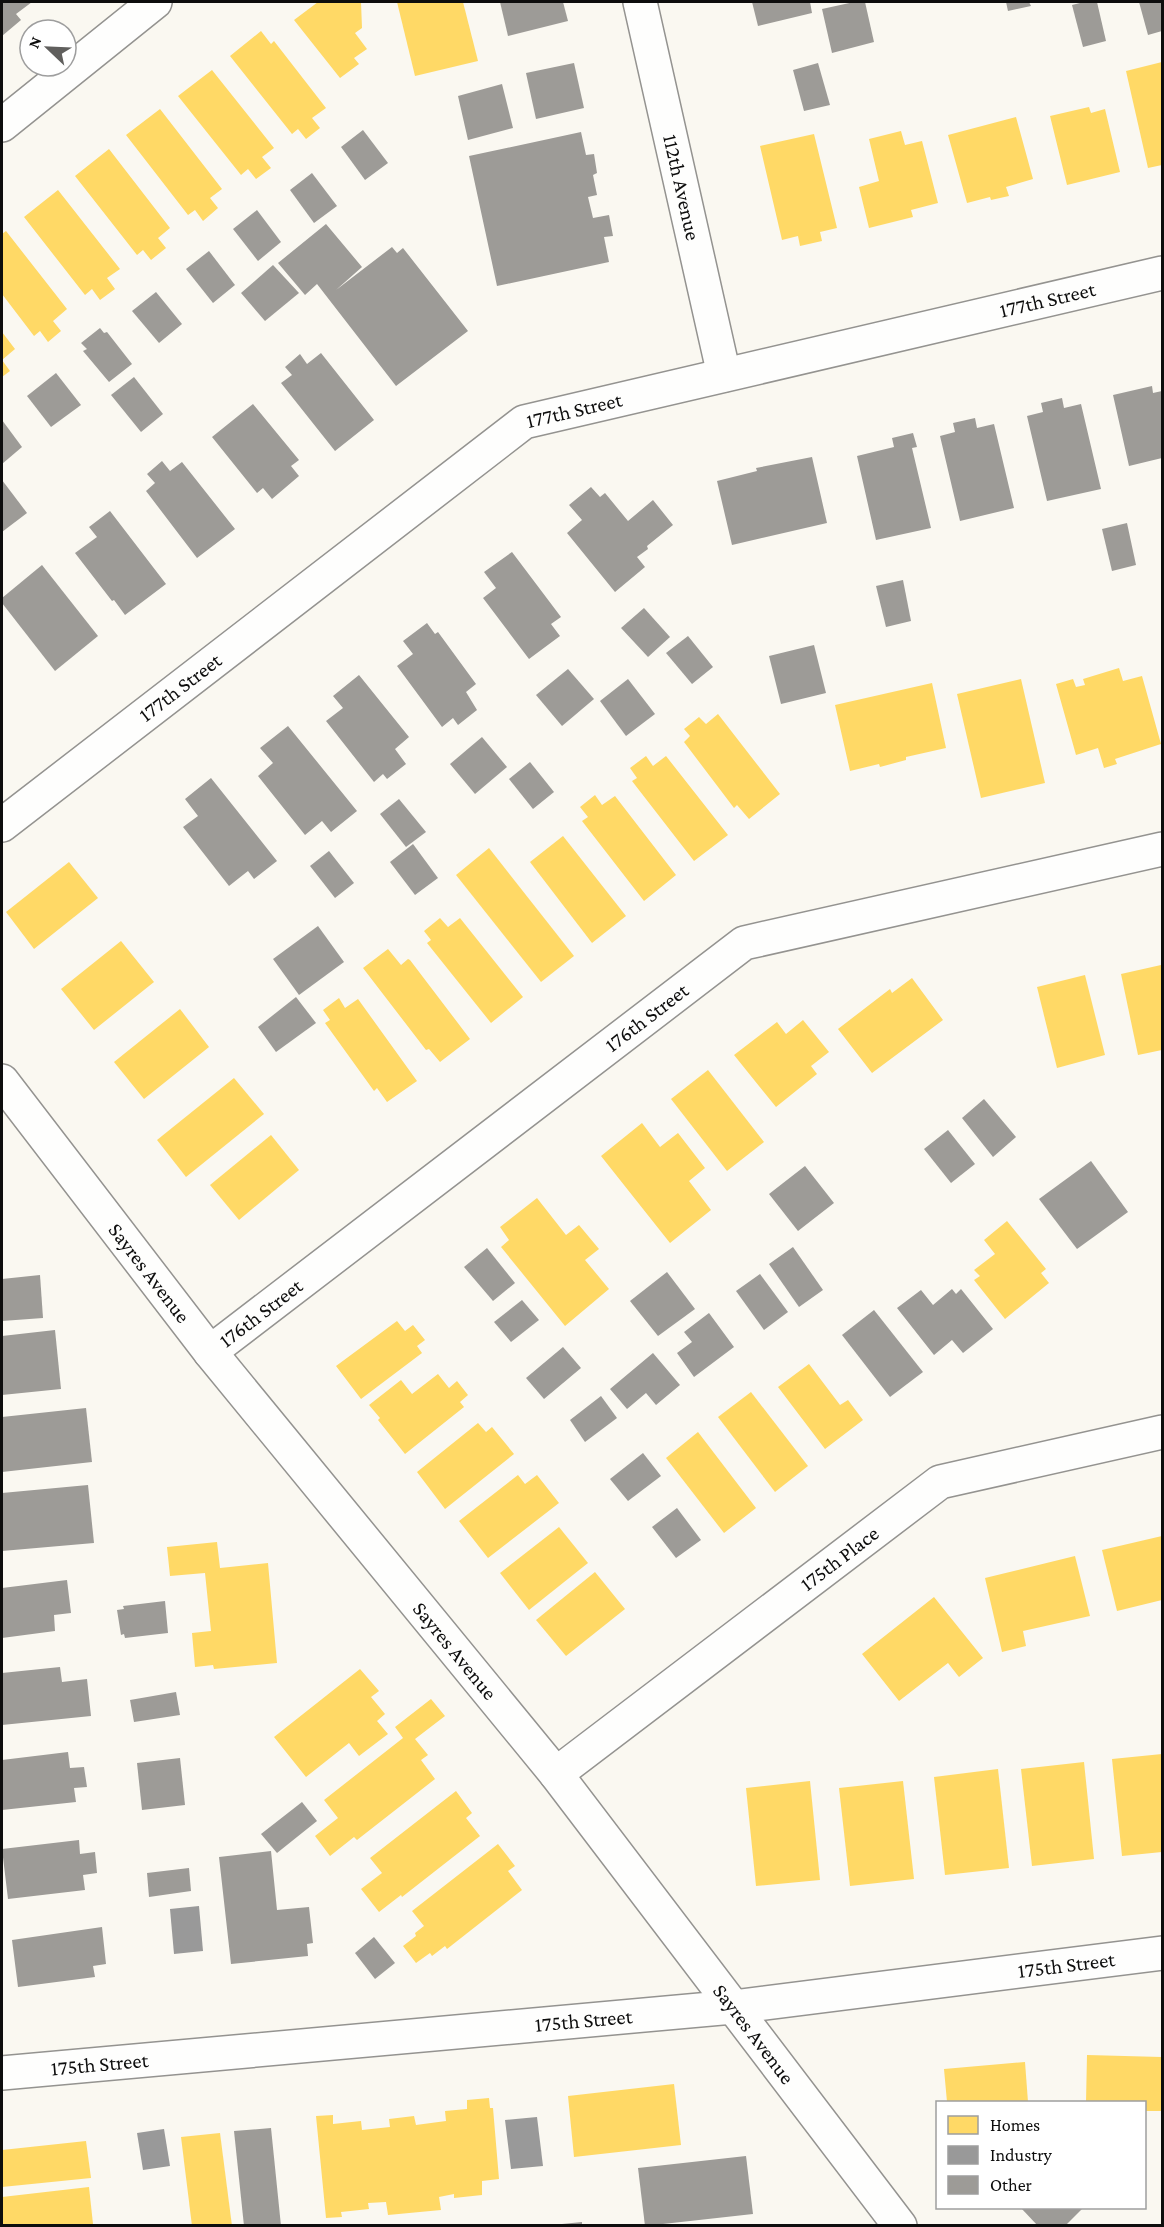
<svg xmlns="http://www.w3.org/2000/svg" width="1164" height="2227" font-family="'Crimson Pro',serif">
  <rect width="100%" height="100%" fill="#faf8f1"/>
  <g fill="#ffd966">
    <polygon points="318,2 361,2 362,28 355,33 367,49 354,58 359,64 340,78 294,20"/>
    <polygon points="397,2 463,2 478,61 415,76"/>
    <polygon points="261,31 271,44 274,41 326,108 312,118 320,128 306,139 298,129 292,134 230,56"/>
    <polygon points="1162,62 1162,165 1148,168 1126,71"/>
    <polygon points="212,70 274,148 262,157 271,168 256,179 248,169 241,175 178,96"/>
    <polygon points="1089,107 1091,113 1105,109 1120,172 1067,185 1050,116"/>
    <polygon points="160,109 222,189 210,198 218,208 203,221 195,210 188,215 126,135"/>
    <polygon points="1016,117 1033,179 1006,187 1009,196 991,200 990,197 967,203 948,135"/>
    <polygon points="901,131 905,145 922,141 938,203 911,210 913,217 869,228 859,187 879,181 869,139"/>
    <polygon points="814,134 837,228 820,232 822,241 800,246 798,236 782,240 760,146"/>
    <polygon points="109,149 170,228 158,238 166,248 151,260 143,250 137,255 75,176"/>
    <polygon points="58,190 120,269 107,278 115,289 100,300 92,289 85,295 24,217"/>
    <polygon points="6,231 67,309 53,321 61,331 48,342 40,331 34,336 2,294 2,234"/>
    <polygon points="2,332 15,349 2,360 10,371 2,377"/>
    <polygon points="1119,668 1123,681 1142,676 1161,744 1115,759 1117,764 1104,768 1098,748 1076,755 1056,684 1073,679 1076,687 1085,685 1083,679"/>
    <polygon points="1021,679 1045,783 981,798 957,694"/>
    <polygon points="932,683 946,748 906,757 906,760 880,767 879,764 850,771 835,705"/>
    <polygon points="718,714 780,794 749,819 737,805 734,808 684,742 690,736 684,729 699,717 706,724"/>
    <polygon points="646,756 653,766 666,756 728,835 694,861 632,781 637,778 630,768"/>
    <polygon points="595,795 602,805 615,796 676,875 644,901 582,821 588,817 580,807"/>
    <polygon points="563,836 626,916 592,943 530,862"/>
    <polygon points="489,848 574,956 541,982 456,875"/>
    <polygon points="69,862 98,898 34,949 6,912"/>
    <polygon points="440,918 448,927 460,918 523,997 491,1023 427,943 431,940 424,931"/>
    <polygon points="121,941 154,982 94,1030 61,989"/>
    <polygon points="388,949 401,965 408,959 410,960 470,1039 440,1062 429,1049 426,1050 363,968"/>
    <polygon points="1161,965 1162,1050 1138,1055 1121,974"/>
    <polygon points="1085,975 1105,1055 1057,1068 1037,987"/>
    <polygon points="912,978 943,1020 872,1073 838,1029 890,989 892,993"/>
    <polygon points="339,998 345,1008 358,999 417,1081 387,1102 377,1088 374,1091 325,1023 330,1020 323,1010"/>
    <polygon points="180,1009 209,1047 144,1099 114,1062"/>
    <polygon points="803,1020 829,1052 811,1066 817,1074 776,1107 734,1055 777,1022 786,1034"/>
    <polygon points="708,1070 764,1142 727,1171 671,1099"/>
    <polygon points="234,1078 264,1114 186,1177 157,1140"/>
    <polygon points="642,1123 660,1147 678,1133 705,1168 689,1181 711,1210 670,1243 601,1156"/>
    <polygon points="271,1135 299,1170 239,1220 210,1185"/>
    <polygon points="537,1198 566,1235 579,1225 599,1249 585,1260 609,1289 565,1326 501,1247 509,1240 500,1227"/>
    <polygon points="1007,1221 1046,1269 1041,1273 1049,1283 1005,1319 974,1280 980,1276 974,1270 995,1254 984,1240"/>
    <polygon points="397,1321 405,1331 413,1325 425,1340 417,1346 422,1353 361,1399 336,1366"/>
    <polygon points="809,1364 840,1405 848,1400 863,1420 825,1449 778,1387"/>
    <polygon points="438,1374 449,1388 457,1381 468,1395 460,1402 464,1407 405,1454 378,1420 380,1418 369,1405 401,1380 412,1394"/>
    <polygon points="751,1392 808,1466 775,1492 718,1417"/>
    <polygon points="478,1423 486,1432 492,1427 514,1454 445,1509 417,1472"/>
    <polygon points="698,1432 756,1508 724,1533 666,1458"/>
    <polygon points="518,1475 525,1484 537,1475 559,1503 488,1558 459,1521"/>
    <polygon points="559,1527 588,1563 529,1610 500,1573"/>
    <polygon points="1162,1536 1162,1600 1117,1611 1102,1550"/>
    <polygon points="217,1542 220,1568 268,1563 277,1663 214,1669 213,1665 195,1667 192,1633 211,1631 205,1573 170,1576 167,1547"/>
    <polygon points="1075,1556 1090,1616 1023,1631 1026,1646 1002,1652 985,1578"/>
    <polygon points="595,1572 625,1609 566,1656 536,1620"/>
    <polygon points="934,1597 983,1658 959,1677 948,1663 899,1701 862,1654"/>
    <polygon points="360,1669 379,1691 371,1697 385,1714 377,1721 388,1734 359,1756 349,1743 306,1777 274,1737"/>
    <polygon points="431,1699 445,1716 415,1739 428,1755 421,1760 435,1779 357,1840 354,1837 330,1856 315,1836 338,1818 324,1800 403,1738 395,1727"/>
    <polygon points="1162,1754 1162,1852 1122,1856 1112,1759"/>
    <polygon points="1084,1762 1094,1859 1032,1866 1021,1769"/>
    <polygon points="998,1769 1009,1868 945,1875 934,1777"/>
    <polygon points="810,1781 820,1880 756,1886 746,1788"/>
    <polygon points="903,1781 914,1879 850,1886 839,1788"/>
    <polygon points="456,1791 472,1813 466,1818 480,1836 402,1897 401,1895 379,1912 361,1889 382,1873 370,1858"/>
    <polygon points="498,1844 515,1866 508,1871 522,1890 447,1949 445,1946 432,1956 430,1953 416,1963 403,1946 416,1936 415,1933 424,1926 412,1911"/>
    <polygon points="1087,2055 1162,2057 1162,2111 1144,2111 1144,2102 1086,2102"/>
    <polygon points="1025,2062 1028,2102 947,2102 944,2069"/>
    <polygon points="674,2084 681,2145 574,2157 568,2096"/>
    <polygon points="489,2098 490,2108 493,2108 499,2179 482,2181 482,2195 454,2198 454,2194 439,2197 441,2210 388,2215 386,2202 368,2203 369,2209 341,2212 342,2217 326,2218 316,2116 333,2115 333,2124 361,2121 362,2130 390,2127 389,2119 414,2116 416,2125 446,2121 445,2111 467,2109 467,2100"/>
    <polygon points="220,2133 232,2226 192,2226 181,2137"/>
    <polygon points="86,2141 91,2178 2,2187 2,2150"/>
    <polygon points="89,2187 93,2224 2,2226 2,2197"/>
  </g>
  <g fill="#999">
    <polygon points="199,1906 203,1951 174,1954 170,1909"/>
    <polygon points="537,2117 543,2166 511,2169 505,2120"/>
    <polygon points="164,2129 170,2166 143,2170 137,2133"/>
  </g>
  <g fill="#9d9b97">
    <polygon points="2,2 32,2 16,14 21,20 2,36"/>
    <polygon points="500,2 563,2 568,21 508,36"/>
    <polygon points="752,2 810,2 812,13 758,26"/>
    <polygon points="854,2 865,2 874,42 832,53 822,9"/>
    <polygon points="1006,2 1029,2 1031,6 1008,11"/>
    <polygon points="1084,2 1097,2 1106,41 1083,47 1072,5"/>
    <polygon points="1139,2 1162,2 1162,31 1148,35"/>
    <polygon points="574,63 584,108 536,119 526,73"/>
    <polygon points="818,63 830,105 804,111 793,70"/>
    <polygon points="502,84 513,128 468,140 458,96"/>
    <polygon points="363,130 388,163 365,180 341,147"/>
    <polygon points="581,132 586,155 594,154 597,173 593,175 597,195 588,197 593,218 609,215 613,236 604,237 609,262 497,286 469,156"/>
    <polygon points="312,173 337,206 314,223 290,190"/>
    <polygon points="257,210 281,242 258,261 233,229"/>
    <polygon points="326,224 362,267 336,290 392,247 397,253 403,248 468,331 396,386 317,284 305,295 278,263"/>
    <polygon points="209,251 235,285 213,303 186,269"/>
    <polygon points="273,265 299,293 265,321 241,293"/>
    <polygon points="156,292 182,324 159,343 132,311"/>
    <polygon points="100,328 104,333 107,332 132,364 109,382 83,351 87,349 81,343"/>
    <polygon points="321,353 374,420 335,451 281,383 292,375 285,367 300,354 307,364"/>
    <polygon points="56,373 81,405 51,427 27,396"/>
    <polygon points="134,377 163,414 141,432 111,395"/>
    <polygon points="1152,386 1153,393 1162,391 1162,458 1129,466 1113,395"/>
    <polygon points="1062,398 1064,408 1081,404 1101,489 1047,501 1027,416 1043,412 1041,403"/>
    <polygon points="253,404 299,460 291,466 299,476 272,499 263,488 257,493 212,437"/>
    <polygon points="975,418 977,428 994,424 1014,508 960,521 940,436 955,432 953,423"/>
    <polygon points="2,420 22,447 2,464"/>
    <polygon points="913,433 917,447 912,448 931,528 876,540 857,456 894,447 892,438"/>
    <polygon points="812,457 827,523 732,545 717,481 757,471 756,468"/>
    <polygon points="162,461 170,471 182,462 235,529 197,558 146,491 155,483 147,474"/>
    <polygon points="2,480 27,513 2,532"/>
    <polygon points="591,487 600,497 605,493 628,521 653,500 673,525 647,546 648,549 637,557 645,567 615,592 567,533 582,520 569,505"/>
    <polygon points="110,511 166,584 125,615 114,600 112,601 75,553 97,537 89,527"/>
    <polygon points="1127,523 1136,565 1112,571 1102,529"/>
    <polygon points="512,552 561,617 551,624 560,636 529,659 483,598 496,588 484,572"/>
    <polygon points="42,565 98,636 55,671 2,603 2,598"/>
    <polygon points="903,580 911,621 886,627 876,586"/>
    <polygon points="644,608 670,637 648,657 621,628"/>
    <polygon points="427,623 435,634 438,632 476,684 466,692 477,710 458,725 453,718 442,727 397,666 413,654 403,641"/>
    <polygon points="688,636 713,667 692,684 666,653"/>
    <polygon points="814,645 826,693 781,704 769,656"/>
    <polygon points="568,669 594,699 562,726 536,695"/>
    <polygon points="359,675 409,737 395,749 406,764 387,779 383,774 374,782 326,721 343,708 333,696"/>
    <polygon points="628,679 655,714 626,736 600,701"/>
    <polygon points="288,726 357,811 331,832 322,821 305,835 258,776 273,763 260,748"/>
    <polygon points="482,737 507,767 475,794 450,764"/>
    <polygon points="530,762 554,792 533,809 509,779"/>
    <polygon points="211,778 277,861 254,879 248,871 229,886 183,827 198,816 185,799"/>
    <polygon points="399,799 426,832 406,847 380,814"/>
    <polygon points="413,844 438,878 415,895 390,862"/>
    <polygon points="329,851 354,883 335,898 310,866"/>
    <polygon points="318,926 344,962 299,995 273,959"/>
    <polygon points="296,997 316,1023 276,1052 258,1027"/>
    <polygon points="984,1099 1016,1137 993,1157 962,1118"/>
    <polygon points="948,1130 975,1164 951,1183 924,1149"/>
    <polygon points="1091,1161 1128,1212 1077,1249 1039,1199"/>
    <polygon points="805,1166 834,1203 798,1231 769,1194"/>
    <polygon points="793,1247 823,1290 799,1307 769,1264"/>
    <polygon points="487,1248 515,1283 493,1301 464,1267"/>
    <polygon points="667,1272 695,1309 658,1336 630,1301"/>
    <polygon points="760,1274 788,1312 764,1330 736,1291"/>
    <polygon points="40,1275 43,1318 2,1321 2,1279"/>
    <polygon points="952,1289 956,1294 961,1289 993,1329 963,1353 952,1340 934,1355 897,1308 921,1290 933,1305"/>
    <polygon points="522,1300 539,1320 511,1342 494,1322"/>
    <polygon points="874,1310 923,1372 890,1397 842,1335"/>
    <polygon points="709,1313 734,1347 694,1377 677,1353 692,1342 684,1332"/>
    <polygon points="55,1330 61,1389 2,1395 2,1336"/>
    <polygon points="563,1347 581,1368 544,1399 526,1378"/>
    <polygon points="653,1353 680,1385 656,1405 646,1393 627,1409 610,1389"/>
    <polygon points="601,1396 617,1418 585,1442 570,1420"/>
    <polygon points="86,1408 92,1462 2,1472 2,1417"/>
    <polygon points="643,1453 661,1476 628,1501 610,1479"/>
    <polygon points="88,1485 94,1543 2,1551 2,1493"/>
    <polygon points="677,1508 701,1540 676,1558 652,1527"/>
    <polygon points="67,1580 71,1613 54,1615 55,1631 2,1638 2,1588"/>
    <polygon points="165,1601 168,1633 125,1638 124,1634 121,1635 117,1610 124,1609 123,1606"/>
    <polygon points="60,1667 62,1682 87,1679 91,1716 2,1725 2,1673"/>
    <polygon points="176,1692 180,1715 134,1722 130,1700"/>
    <polygon points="68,1752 70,1768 84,1767 87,1787 74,1788 76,1802 2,1810 2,1760"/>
    <polygon points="180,1758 185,1805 142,1810 137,1763"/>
    <polygon points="302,1802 317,1821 277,1853 261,1834"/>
    <polygon points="79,1840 80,1854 95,1852 97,1873 83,1875 85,1890 8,1899 2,1849"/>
    <polygon points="271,1851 277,1910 309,1907 313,1943 307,1944 308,1956 231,1964 219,1857"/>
    <polygon points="189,1868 191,1891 149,1897 147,1873"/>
    <polygon points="102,1927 106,1964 93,1966 95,1977 18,1987 12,1940"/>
    <polygon points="374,1937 395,1963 375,1979 355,1953"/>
    <polygon points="271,2128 281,2226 244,2226 234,2131"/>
    <polygon points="746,2156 753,2214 645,2226 638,2168"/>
    <polygon points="1021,2208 1083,2208 1065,2226 1038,2226"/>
    <polygon points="582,2222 582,2226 562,2226 562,2224"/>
  </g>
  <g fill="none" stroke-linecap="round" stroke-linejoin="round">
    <defs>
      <g id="minor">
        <path id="s1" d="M640 2 724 375"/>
        <polyline points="2,125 155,2"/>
        <path id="s2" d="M2 825 524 422 1162 273"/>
        <path id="s3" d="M2 1081 210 1352 556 1774 900 2226"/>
        <path id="s4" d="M210 1352 744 943 1162 849"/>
        <path id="s5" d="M556 1774 940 1482 1162 1432"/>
        <path id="s6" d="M2 2073 733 2007 1162 1953"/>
      </g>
    </defs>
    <use href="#minor" stroke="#949390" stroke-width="36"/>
    <use href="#minor" stroke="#fefefd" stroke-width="33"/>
  </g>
  <g text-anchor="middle" stroke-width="6" stroke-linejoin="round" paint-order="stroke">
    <g font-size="21" fill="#0d0d0d" stroke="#fff">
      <text dy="7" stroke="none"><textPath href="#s1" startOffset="190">112th Avenue</textPath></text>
      <text dy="7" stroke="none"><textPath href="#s2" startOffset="1197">177th Street</textPath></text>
      <text dy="7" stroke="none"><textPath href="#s2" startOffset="711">177th Street</textPath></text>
      <text dy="7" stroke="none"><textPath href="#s2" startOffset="225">177th Street</textPath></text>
      <text dy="7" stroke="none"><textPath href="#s4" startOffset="550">176th Street</textPath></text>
      <text dy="7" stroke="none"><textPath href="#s3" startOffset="242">Sayres Avenue</textPath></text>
      <text dy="7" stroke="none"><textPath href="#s4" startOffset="64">176th Street</textPath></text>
      <text dy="7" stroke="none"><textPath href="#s5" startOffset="356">175th Place</textPath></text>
      <text dy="7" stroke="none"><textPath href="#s3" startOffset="728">Sayres Avenue</textPath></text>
      <text dy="7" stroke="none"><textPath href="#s6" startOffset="1070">175th Street</textPath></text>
      <text dy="7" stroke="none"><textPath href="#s6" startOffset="584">175th Street</textPath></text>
      <text dy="7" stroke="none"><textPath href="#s3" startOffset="1214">Sayres Avenue</textPath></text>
      <text dy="7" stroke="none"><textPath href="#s6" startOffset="98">175th Street</textPath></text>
    </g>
  </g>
  <rect width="1164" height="2227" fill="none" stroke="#0d0d0d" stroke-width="6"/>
  <rect x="936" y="2101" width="210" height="108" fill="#ffffff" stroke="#9e9e9e" stroke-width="1.5"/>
  <rect x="948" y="2116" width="30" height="18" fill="#ffd966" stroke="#9e9e9e" stroke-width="1.5"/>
  <text x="990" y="2131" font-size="18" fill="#0d0d0d">Homes</text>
  <rect x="948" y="2146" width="30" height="18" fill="#999999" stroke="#9e9e9e" stroke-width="1.5"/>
  <text x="990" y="2161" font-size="18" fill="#0d0d0d">Industry</text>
  <rect x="948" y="2176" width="30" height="18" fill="#9d9b97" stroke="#9e9e9e" stroke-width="1.5"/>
  <text x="990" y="2191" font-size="18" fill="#0d0d0d">Other</text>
  <g transform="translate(48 48) rotate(293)"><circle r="28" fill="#ffffff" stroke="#9e9e9e" stroke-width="1.5"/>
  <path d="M0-4.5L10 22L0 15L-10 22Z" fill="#605f5d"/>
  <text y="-9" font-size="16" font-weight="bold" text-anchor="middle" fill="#0d0d0d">N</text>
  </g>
</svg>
